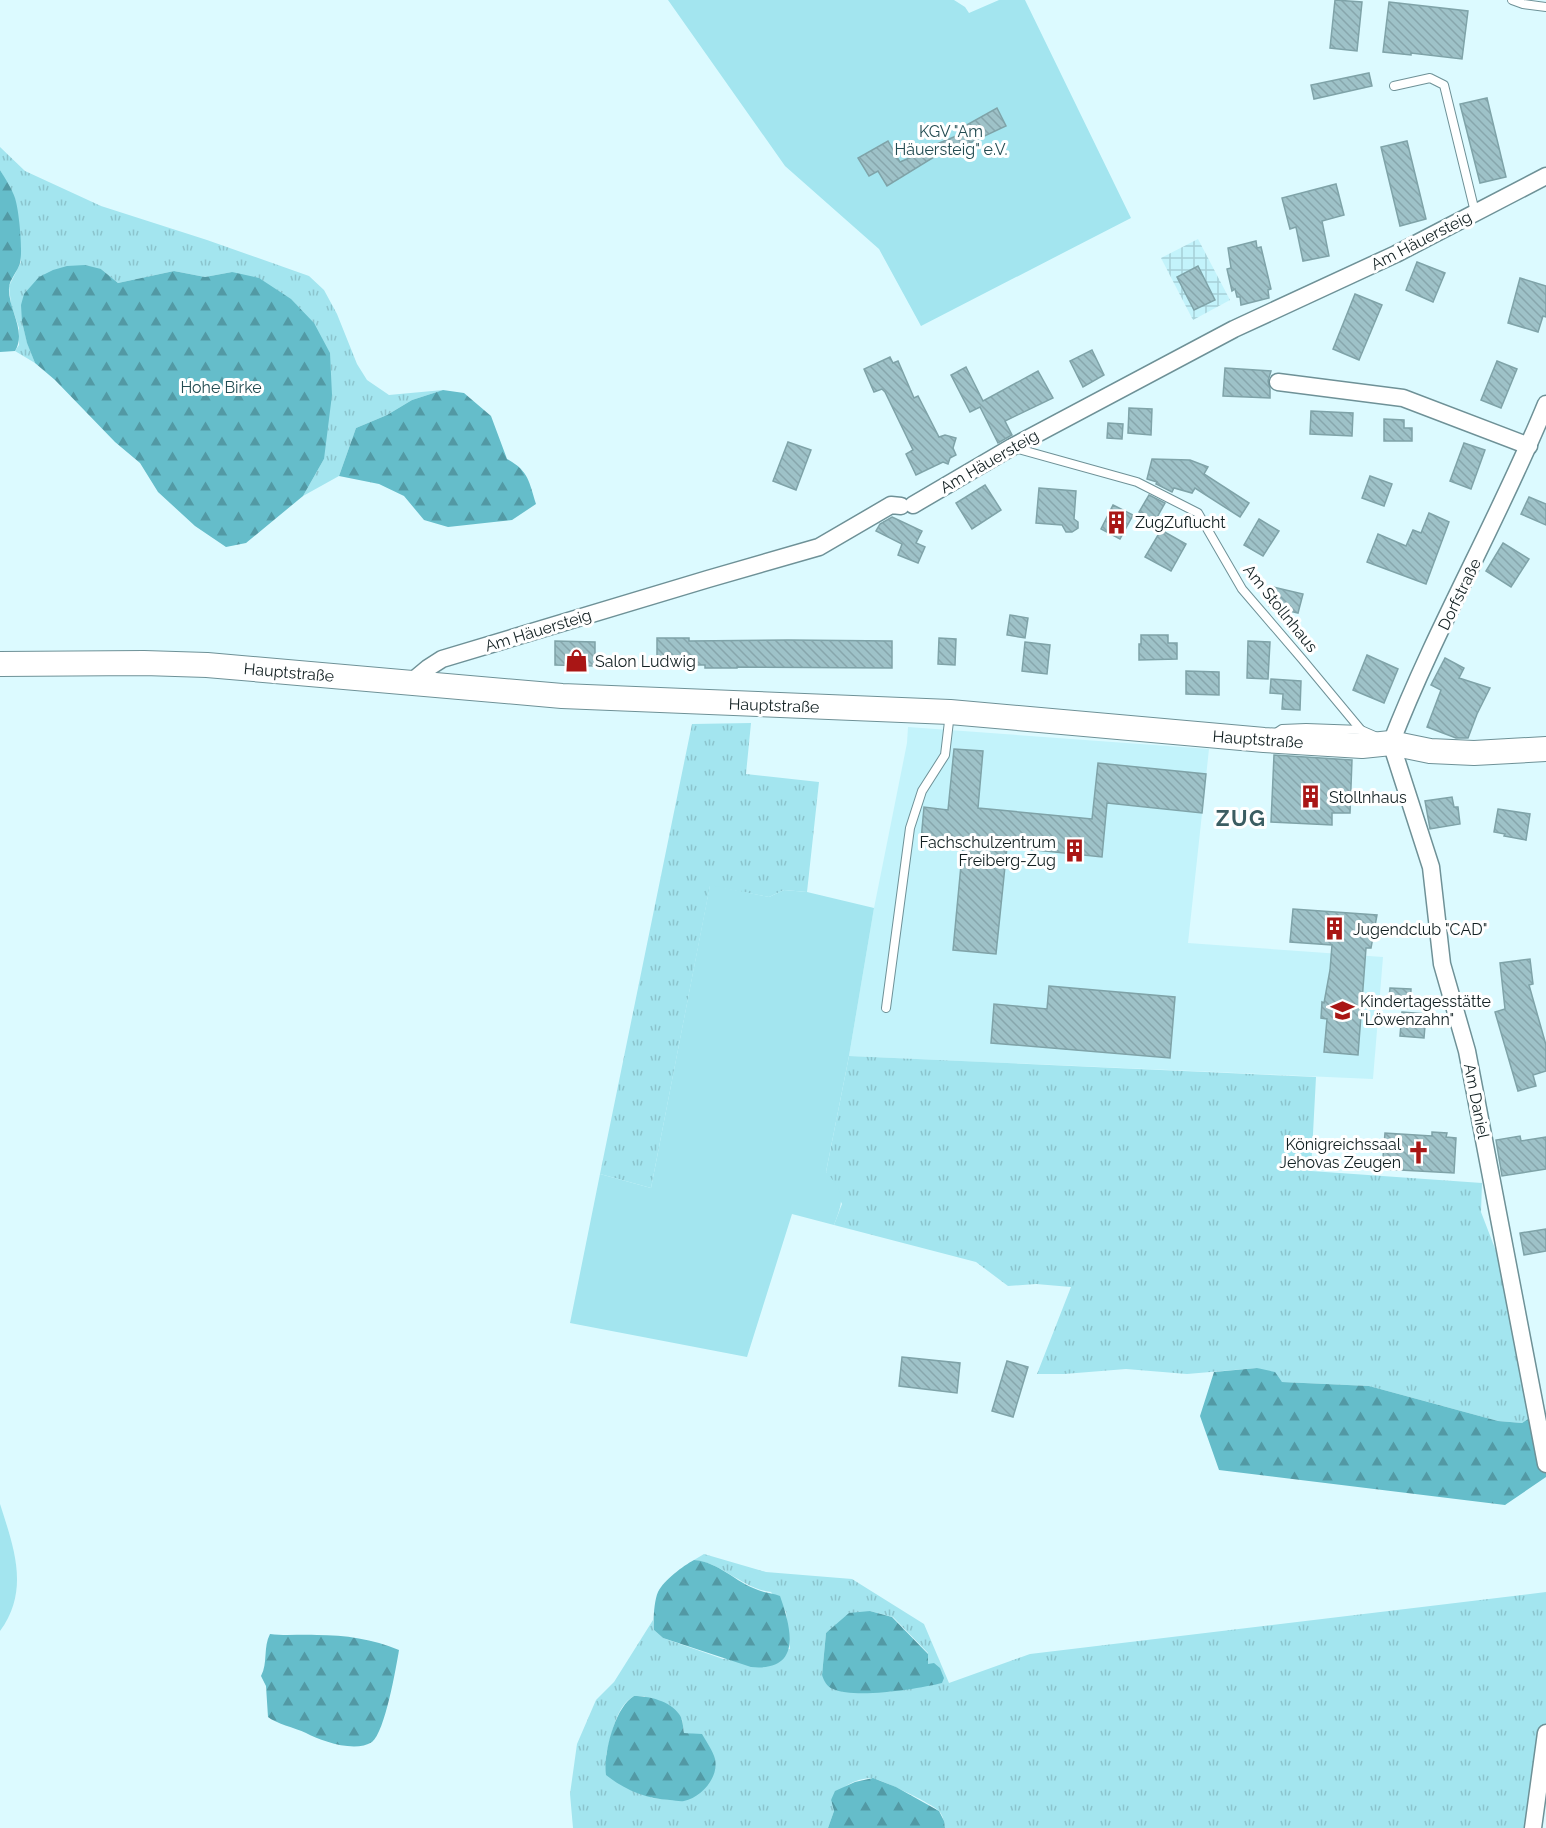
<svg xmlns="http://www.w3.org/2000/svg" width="1546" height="1828" font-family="Raleway,sans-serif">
  <defs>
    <pattern id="industrial-grid" width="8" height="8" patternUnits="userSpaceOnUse" patternTransform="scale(1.5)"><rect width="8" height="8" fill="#c3f3fb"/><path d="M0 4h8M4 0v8" fill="none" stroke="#a6d0d7"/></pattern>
    <pattern id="grass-tufts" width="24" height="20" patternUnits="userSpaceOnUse" patternTransform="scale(1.5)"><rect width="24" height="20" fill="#a3e5ef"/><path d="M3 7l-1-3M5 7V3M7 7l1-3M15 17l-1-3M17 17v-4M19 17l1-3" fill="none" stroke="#8bc4cd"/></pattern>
    <pattern id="forest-firs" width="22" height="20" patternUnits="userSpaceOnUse" patternTransform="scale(1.5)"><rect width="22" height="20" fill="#65bdca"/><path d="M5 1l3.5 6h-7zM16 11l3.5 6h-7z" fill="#5299a4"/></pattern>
    <pattern id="building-back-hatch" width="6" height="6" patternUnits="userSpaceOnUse" patternTransform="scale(1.5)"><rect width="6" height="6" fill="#9ec2c8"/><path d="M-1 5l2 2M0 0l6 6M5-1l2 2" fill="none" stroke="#87a6ac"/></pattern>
  </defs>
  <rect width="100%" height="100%" fill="#dcfaff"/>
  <polygon fill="#c3f3fb" points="908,727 1209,749 1188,943 1383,957 1373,1079 849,1056 874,908 907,743"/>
  <polygon fill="url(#industrial-grid)" points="1198,239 1230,300 1193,320 1161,258"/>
  <g fill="url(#grass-tufts)" fill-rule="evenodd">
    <polygon points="0,147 25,171 101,206 207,240 309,276 324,290 337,314 357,364 367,380 389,395 443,390 412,400 387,415 356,428 339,476 303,496 324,459 232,272 205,277 174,271 118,283 101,269 22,322 27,342 35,363 15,351 19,345 19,328 11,304 9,286 21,262 15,199 0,170"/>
    <polygon points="751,723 746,774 819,782 807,892 784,890 769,897 710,886 651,1188 600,1174 692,724"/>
    <polygon points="849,1056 1316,1077 1311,1171 1482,1183 1481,1212 1499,1259 1531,1417 1522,1423 1498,1421 1369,1386 1282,1382 1257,1368 1187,1374 1126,1369 1064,1374 1037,1374 1071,1287 1036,1284 1008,1286 976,1262 834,1225 842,1204 826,1172"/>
    <path d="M704 1554 766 1572 852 1579 924 1624 949 1683 1030 1654 1546 1592V1733L1533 1828H945C944 1822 943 1815 939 1811 933 1804 879 1778 871 1778 853 1779 842 1787 831 1800L834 1811 828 1828H573L570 1794 577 1744 596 1700 614 1682 653 1620 654 1630 663 1638 723 1659 790 1649 786 1612 771 1592C743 1589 723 1563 694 1560ZM870 1611 893 1617 928 1653V1665L890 1692H843L822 1675 826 1633ZM634 1696H644L682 1719 684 1733 693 1734 684 1801 652 1798 606 1755C612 1735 615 1707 634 1696Z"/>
  </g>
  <g fill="url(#forest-firs)">
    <path d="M0 170C5 178 12 189 15 198 19 210 23 251 20 263 18 271 9 280 9 288 8 309 27 331 15 351L0 352Z"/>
    <polygon points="85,265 101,269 118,283 174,271 205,277 232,272 259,278 291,299 314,323 330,353 332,395 324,459 303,496 246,543 226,547 195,526 158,492 140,463 115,442 55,380 35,363 27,343 22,322 21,305 24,294 39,277 53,270 67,266"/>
    <path d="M443 390 464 393 491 416 507 459C529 471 529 482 536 504L512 520 448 527 424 520 404 496 379 484 339 476 356 428 387 415 412 400Z"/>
    <polygon points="1257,1368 1275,1372 1282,1382 1369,1386 1498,1421 1522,1423 1531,1417 1546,1468 1546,1477 1505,1505 1219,1470 1200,1416 1214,1372"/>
    <path d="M694 1560C719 1562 735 1582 758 1590 765 1593 773 1593 780 1596 792 1630 802 1672 751 1667L663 1638 654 1630C653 1621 654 1601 658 1592 664 1580 683 1566 694 1560Z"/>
    <path d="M870 1611 892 1617 928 1654V1664L934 1663 940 1668 944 1678 942 1683C918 1689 855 1699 833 1689 827 1687 824 1681 822 1675L826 1633 849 1613Z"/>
    <path d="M270 1634C286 1636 301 1634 317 1635 345 1635 373 1639 399 1650 396 1668 385 1732 372 1742 355 1753 321 1741 306 1733 295 1728 275 1723 268 1717L266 1686 261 1676C268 1663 263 1647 270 1634Z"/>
    <path d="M634 1696C649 1696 670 1701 679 1714 683 1719 683 1727 684 1733L702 1734C706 1741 713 1751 715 1759 719 1777 702 1797 684 1801 680 1802 674 1800 670 1800 646 1799 625 1790 606 1775 603 1754 615 1707 634 1696Z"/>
    <polygon points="873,1778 896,1787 939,1811 944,1821 945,1828 828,1828 834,1811 831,1800 835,1791 855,1782"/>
  </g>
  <g fill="#a3e5ef">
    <polygon points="668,0 954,0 965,7 969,13 999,0 1025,0 1131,218 921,326 879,249 785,166"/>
    <path d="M710 885 769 897 784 890 807 892 874 908 849 1056 826 1172C845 1193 844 1199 834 1225L792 1214 747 1357 570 1323 600 1174 651 1188Z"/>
    <path d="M0 1504C14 1548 30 1590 0 1631Z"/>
  </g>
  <g fill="url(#building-back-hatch)" stroke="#7fa3a8" stroke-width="1.5">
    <polygon points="1335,0 1362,2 1357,51 1330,48"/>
    <polygon points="1389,2 1468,11 1462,59 1411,53 1411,55 1383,52"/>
    <polygon points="1369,73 1372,86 1314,99 1311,85"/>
    <polygon points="1487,98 1506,177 1480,183 1460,104"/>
    <polygon points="997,108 1006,126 942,156 937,144 966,132 963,127"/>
    <polygon points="888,141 900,162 935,147 939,154 887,186 878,171 869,176 858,158"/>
    <polygon points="1407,141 1426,219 1400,226 1381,147"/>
    <polygon points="1336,184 1344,215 1322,221 1329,256 1303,261 1296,227 1290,229 1282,198"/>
    <polygon points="1256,241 1257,248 1261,247 1271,289 1268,290 1269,298 1241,305 1240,297 1237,297 1235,289 1232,291 1227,269 1231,268 1228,248"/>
    <polygon points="1417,262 1445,273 1433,302 1406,290"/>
    <polygon points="1198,266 1215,300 1194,310 1177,277"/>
    <polygon points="1520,278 1546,286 1546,317 1543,316 1538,332 1508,323"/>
    <polygon points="1355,294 1382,305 1359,360 1333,349"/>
    <polygon points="1092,350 1104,375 1083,387 1070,361"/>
    <polygon points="890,357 893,363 898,361 914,398 918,396 939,437 945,435 956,438 953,448 956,455 950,458 948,464 943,462 916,475 906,454 913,450 885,392 882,389 874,392 864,369"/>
    <polygon points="1497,361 1517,369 1501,408 1481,400"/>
    <polygon points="966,367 983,401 1038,371 1053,398 1005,421 1012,435 998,443 980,407 970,412 951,375"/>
    <polygon points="1225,368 1271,371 1268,381 1270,389 1270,398 1223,396"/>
    <polygon points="1129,408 1152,409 1151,435 1128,433"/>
    <polygon points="1311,411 1353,413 1352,436 1310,434"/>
    <polygon points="1384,419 1404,420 1404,428 1412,428 1412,441 1384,441"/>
    <polygon points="1108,423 1123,424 1122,439 1107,438"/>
    <polygon points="788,442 811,450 796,490 773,481"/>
    <polygon points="1464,443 1485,450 1471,489 1450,481"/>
    <polygon points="1152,459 1190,460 1208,467 1204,474 1249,503 1240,517 1195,488 1192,493 1174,488 1172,492 1156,484 1157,482 1147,479"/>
    <polygon points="1370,476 1392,484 1384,506 1362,498"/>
    <polygon points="985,485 1001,510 972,529 956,503"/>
    <polygon points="1039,488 1076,491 1074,519 1078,522 1078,528 1072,532 1066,532 1062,525 1036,523"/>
    <polygon points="1149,495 1165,503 1155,521 1139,512"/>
    <polygon points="1529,497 1546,504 1546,525 1521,514"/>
    <polygon points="1113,505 1133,515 1120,539 1101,529"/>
    <polygon points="1429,513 1449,522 1426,584 1367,562 1378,534 1406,546 1413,530 1421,533"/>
    <polygon points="892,517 922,531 916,543 925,547 918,563 898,555 902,544 876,531 880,524"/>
    <polygon points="1259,519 1279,531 1263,556 1244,545"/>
    <polygon points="1161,530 1186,544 1171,571 1145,557"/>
    <polygon points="1503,543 1529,559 1511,587 1486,571"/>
    <polygon points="1273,587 1303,594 1298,613 1269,606"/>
    <polygon points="1010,615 1028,618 1025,638 1007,635"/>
    <polygon points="1141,635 1168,635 1168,643 1177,643 1177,659 1139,660 1139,644 1141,644"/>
    <polygon points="657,638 689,638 689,641 788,640 892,641 892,668 737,667 737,668 705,668 705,665 657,665"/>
    <polygon points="939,638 956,639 955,665 938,664"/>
    <polygon points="555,641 595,642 595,666 555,665"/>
    <polygon points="1248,641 1270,642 1268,679 1247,678"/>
    <polygon points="1025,642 1050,645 1047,674 1022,671"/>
    <polygon points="1367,655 1398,669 1384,703 1353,690"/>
    <polygon points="1445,658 1464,668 1459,678 1490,688 1477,714 1468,738 1456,738 1427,727 1441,690 1431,685"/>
    <polygon points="1186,671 1219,672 1219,695 1186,694"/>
    <polygon points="1271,679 1301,681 1300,710 1282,709 1283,694 1270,693"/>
    <polygon points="954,749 983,751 978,808 1092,819 1098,763 1206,774 1202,813 1107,803 1102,857 1007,847 996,954 953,950 963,844 921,840 924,807 948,810"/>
    <polygon points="1274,755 1352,760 1350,813 1332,813 1332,825 1271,822"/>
    <polygon points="1452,797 1454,807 1458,807 1460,824 1430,829 1425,801"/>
    <polygon points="1498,809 1530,814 1526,840 1504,836 1505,834 1494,832"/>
    <polygon points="1293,909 1377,915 1371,948 1366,948 1358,1055 1324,1052 1327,1019 1321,1018 1322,1002 1324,1003 1330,970 1332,945 1290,942"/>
    <polygon points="1530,959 1533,984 1529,985 1546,1045 1546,1071 1533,1075 1536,1086 1518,1091 1495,1012 1505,1009 1500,963"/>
    <polygon points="1049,986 1175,997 1170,1058 991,1043 994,1004 1047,1009"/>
    <polygon points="1390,988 1411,989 1410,1008 1388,1007"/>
    <polygon points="1402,1012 1426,1014 1424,1038 1400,1036"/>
    <polygon points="1432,1132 1447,1133 1446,1137 1456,1138 1454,1173 1382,1169 1385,1133 1432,1136"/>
    <polygon points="1520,1136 1521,1141 1546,1137 1546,1169 1502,1176 1496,1140"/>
    <polygon points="1546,1229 1546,1251 1524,1255 1520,1233"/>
    <polygon points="902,1357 960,1363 957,1393 899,1386"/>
    <polygon points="1007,1361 1028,1367 1013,1417 992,1411"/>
  </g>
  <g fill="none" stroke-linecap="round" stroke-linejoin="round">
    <defs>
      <g id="lane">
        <polyline points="1512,0 1523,4 1546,7"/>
        <polyline points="1394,86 1430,78 1444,85 1475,212"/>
        <polyline points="1015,448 1137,482 1198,513 1242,589 1302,659 1361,730"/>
        <polyline points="1276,733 1282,729 1306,728 1361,730 1377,737"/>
        <polyline points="886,1008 910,828 922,791 945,755 950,713"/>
      </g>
      <g id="street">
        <polyline points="1278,382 1403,398 1529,446"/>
        <path d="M1546 404C1499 519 1436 627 1391 743L1431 867 1442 964 1467 1051 1546 1464"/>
        <polyline points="913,505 1012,447 1234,329 1396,254 1546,176"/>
        <polyline points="410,683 428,668 442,659 708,579 819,547 891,505 901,506"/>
        <polyline points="1533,1828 1546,1733"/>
      </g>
      <polyline id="secondary" points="0,664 144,663 207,665 562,696 950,712 1264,740 1362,746 1391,743 1430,751 1474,753 1546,749"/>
    </defs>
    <use href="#lane" stroke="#6e9197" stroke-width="10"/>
    <use href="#street" stroke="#6e9197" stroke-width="19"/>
    <use href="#secondary" stroke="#6e9197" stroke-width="26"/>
    <use href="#lane" stroke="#fff" stroke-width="8"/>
    <use href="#street" stroke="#fff" stroke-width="16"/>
    <use href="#secondary" stroke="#fff" stroke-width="24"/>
  </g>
  <defs>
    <symbol id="building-bare" viewBox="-9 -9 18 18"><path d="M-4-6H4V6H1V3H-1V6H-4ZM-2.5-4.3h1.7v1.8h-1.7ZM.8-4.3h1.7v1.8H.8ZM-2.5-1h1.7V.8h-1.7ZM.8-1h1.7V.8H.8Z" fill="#a91615" stroke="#fff" stroke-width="2.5" paint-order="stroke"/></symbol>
    <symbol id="shop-bare" viewBox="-9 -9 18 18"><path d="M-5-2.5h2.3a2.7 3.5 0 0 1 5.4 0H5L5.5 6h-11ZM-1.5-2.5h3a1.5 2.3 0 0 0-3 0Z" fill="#a91615" stroke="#fff" stroke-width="2.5" paint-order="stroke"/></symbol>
    <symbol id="school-bare" viewBox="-9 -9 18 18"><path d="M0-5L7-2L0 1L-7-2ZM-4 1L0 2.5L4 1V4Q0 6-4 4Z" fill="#a91615" stroke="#fff" stroke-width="2.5" paint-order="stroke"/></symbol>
    <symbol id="church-bare" viewBox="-9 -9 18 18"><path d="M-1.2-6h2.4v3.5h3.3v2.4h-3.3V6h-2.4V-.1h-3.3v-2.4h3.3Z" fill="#a91615" stroke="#fff" stroke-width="2.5" paint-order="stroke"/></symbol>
  </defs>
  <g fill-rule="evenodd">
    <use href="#building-bare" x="1100" y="506" width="33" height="33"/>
    <use href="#shop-bare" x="560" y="644" width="33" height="33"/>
    <use href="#building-bare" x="1294" y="780" width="33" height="33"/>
    <use href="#building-bare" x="1058" y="834" width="33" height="33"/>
    <use href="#building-bare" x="1318" y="912" width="33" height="33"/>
    <use href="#school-bare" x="1326" y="994" width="33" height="33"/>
    <use href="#church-bare" x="1402" y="1136" width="33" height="33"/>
  </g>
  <g text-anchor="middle" stroke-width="6" stroke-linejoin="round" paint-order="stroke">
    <g font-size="16" fill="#234c52" stroke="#fff">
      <text x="951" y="137">KGV "Am<tspan x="951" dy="18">Häuersteig" e.V.</tspan></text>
      <text x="221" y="393">Hohe Birke</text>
    </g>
    <g font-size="16" fill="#122022" stroke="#fff">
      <text transform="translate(1421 240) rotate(-27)" y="6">Am Häuersteig</text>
      <text transform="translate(989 461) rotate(-30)" y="6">Am Häuersteig</text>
      <text transform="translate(1459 594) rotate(-64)" y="6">Dorfstraße</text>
      <text transform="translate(1281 608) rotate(51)" y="6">Am Stollnhaus</text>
      <text transform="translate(538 630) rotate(-17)" y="6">Am Häuersteig</text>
      <text transform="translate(289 672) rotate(5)" y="6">Hauptstraße</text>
      <text transform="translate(774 705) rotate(2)" y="6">Hauptstraße</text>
      <text transform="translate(1258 739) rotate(4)" y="6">Hauptstraße</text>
      <text transform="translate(1477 1101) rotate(79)" y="6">Am Daniel</text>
    </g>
    <g font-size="16" fill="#122022" stroke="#fff" text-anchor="start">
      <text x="1135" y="528">ZugZuflucht</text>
      <text x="595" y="667">Salon Ludwig</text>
      <text x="1329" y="803">Stollnhaus</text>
      <text x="1056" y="848" text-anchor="end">Fachschulzentrum<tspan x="1056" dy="18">Freiberg-Zug</tspan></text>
      <text x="1353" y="935">Jugendclub "CAD"</text>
      <text x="1360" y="1007">Kindertagesstätte<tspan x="1360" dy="18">"Löwenzahn"</tspan></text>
      <text x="1401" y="1150" text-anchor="end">Königreichssaal<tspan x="1401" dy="18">Jehovas Zeugen</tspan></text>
    </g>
    <g font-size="22" font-weight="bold" letter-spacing="1.5" fill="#3b5d62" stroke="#fff">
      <text x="1241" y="826">ZUG</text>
    </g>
  </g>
</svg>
